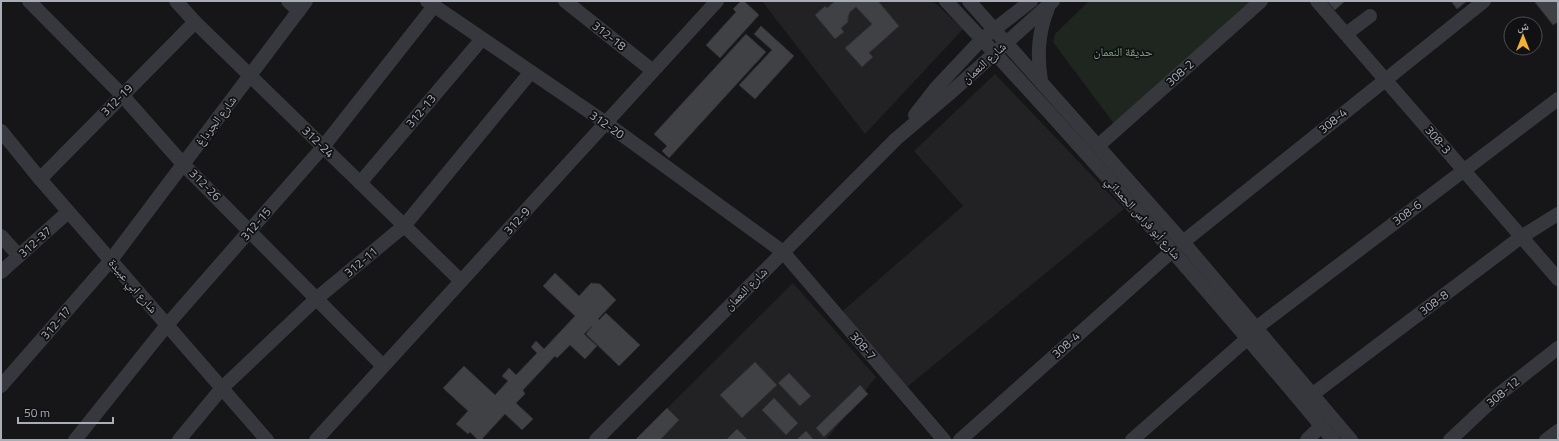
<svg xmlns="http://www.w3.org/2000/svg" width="1559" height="441" font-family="'Titillium Web','Noto Naskh Arabic',sans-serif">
  <rect width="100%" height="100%" fill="#161618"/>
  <g fill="#222225">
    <polygon points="762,1 933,1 963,29 865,134"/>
    <polygon points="995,74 1124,209 902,391 837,316 963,206 914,151"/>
    <polygon points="793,283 876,377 826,440 635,440"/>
  </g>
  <polygon fill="#1e261f" points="1089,1 1260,1 1115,125 1053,42 1055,34"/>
  <g fill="#404145" stroke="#303034">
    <polygon points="741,1 744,1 759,15 720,58 706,45 736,12 733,9"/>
    <polygon points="835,1 878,1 899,26 869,53 873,57 862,67 845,48 872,24 856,7 850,12 848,17 848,22 841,28 844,32 835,39 815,15 825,6 827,8"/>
    <polygon points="1327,1 1345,1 1335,10"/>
    <polygon points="1451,1 1467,1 1457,9"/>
    <polygon points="1534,1 1558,1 1558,22 1553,25"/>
    <polygon points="761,26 794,56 755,99 739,85 772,50 754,34"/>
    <polygon points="746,34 766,52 669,158 662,151 667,146 654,134"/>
    <polygon points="555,273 579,296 591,283 600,284 616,300 598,319 599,320 606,313 640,345 619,366 586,334 592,326 584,334 597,346 585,359 570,345 557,358 555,356 523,390 525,394 516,403 533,419 522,430 505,414 481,440 478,440 470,432 468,434 456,424 468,411 443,388 464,366 495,395 508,381 502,376 509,368 516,375 537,353 531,347 536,341 544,349 575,316 543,286"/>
    <polygon points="755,362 777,385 742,418 720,395"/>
    <polygon points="789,373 811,396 800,406 778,383"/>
    <polygon points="860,385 868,394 824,437 816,428"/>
    <polygon points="774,398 798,423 786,435 762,410"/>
    <polygon points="667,408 679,420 660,440 637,440 636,439"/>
    <polygon points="737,429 748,440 726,440"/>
    <polygon points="806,431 814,440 796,440"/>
  </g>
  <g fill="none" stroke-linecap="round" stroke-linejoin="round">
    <g stroke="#37383d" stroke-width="14">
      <polyline points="29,1 122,95 183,164 383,366"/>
      <polyline points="176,1 195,22 461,281"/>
      <polyline points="288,1 299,11"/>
      <polyline points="427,1 606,123 783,252 944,440"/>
      <polyline points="565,1 653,71"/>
      <path d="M946 1C1080 143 1208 290 1333 440"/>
      <polyline points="969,1 1183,242 1351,440"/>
      <polyline points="1317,1 1558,279"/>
      <polyline points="1346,34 1370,16"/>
      <path d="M1041 81C1037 55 1038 33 1048 8"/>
      <polyline points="915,115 936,88 982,39 1031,1"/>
      <polyline points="1,131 40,179 267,440"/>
      <polyline points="1099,145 1261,1"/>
      <polyline points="40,179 195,22"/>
      <polyline points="360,183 482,39"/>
      <polyline points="1,236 19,256"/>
      <polyline points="1183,242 1484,1"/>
      <polyline points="1,272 68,212"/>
      <polyline points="1256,328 1558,99"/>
      <polyline points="1,386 111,260 306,1"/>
      <polyline points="1313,394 1521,237 1558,214"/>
      <polyline points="75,440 167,325 323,147 434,6"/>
      <polyline points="179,440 222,388 316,299 404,226 530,73"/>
      <polyline points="316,440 717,1"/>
      <polyline points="596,440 896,139 949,94 1053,1"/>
      <polyline points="960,440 1172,251"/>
      <polyline points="1132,440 1248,338"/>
      <polyline points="1307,440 1321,426"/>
      <polyline points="1450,440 1498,395 1558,348"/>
      <polyline points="1546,440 1558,431"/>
    </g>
  </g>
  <g text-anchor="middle" stroke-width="3.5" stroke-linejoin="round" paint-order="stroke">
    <g font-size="12" fill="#a8adb8" stroke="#111113">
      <text transform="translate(609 36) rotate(38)" y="4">312-18</text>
      <text transform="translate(984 63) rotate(-42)" y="4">شارع النعمان</text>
      <text transform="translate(1180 73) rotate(-42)" y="4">308-2</text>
      <text transform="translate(117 100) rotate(-45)" y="4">312-19</text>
      <text transform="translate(421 111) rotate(-50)" y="4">312-13</text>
      <text transform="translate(216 121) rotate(-53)" y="4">شارع الجرداغ</text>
      <text transform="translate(1333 121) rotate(-39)" y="4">308-4</text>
      <text transform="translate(607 125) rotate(35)" y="4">312-20</text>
      <text transform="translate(1438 140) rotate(49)" y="4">308-3</text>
      <text transform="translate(318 142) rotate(44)" y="4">312-24</text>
      <text transform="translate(205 185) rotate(45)" y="4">312-26</text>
      <text transform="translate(1407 213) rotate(-37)" y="4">308-6</text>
      <text transform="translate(1143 218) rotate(48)" y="4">شارع أبو فراس الحمداني</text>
      <text transform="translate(517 221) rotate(-48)" y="4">312-9</text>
      <text transform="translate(256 224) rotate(-49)" y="4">312-15</text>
      <text transform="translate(35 242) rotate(-42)" y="4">312-37</text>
      <text transform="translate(361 262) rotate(-40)" y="4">312-11</text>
      <text transform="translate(133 286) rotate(49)" y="4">شارع ابي عبيدة</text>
      <text transform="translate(746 289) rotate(-45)" y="4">شارع النعمان</text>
      <text transform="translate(1434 303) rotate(-37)" y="4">308-8</text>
      <text transform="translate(56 323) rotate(-49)" y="4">312-17</text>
      <text transform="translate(1066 345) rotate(-42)" y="4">308-4</text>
      <text transform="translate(863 346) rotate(49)" y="4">308-7</text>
      <text transform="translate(1503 392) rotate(-40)" y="4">308-12</text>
    </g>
    <g font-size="12" fill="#7fa381" stroke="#111113">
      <text x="1123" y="56">حديقة النعمان</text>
    </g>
  </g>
  <rect width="1559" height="441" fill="none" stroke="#a8adb8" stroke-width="4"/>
  <g transform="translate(1523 36)"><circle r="19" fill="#111113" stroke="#4d4f55"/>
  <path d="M0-3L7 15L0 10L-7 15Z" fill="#f2b134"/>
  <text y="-6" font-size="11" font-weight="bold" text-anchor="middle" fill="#a8adb8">ش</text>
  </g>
  <path d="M18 417v6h95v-6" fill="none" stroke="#a8adb8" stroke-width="2"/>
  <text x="24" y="417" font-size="12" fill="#a8adb8" stroke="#111113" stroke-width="3" paint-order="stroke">50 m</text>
</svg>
